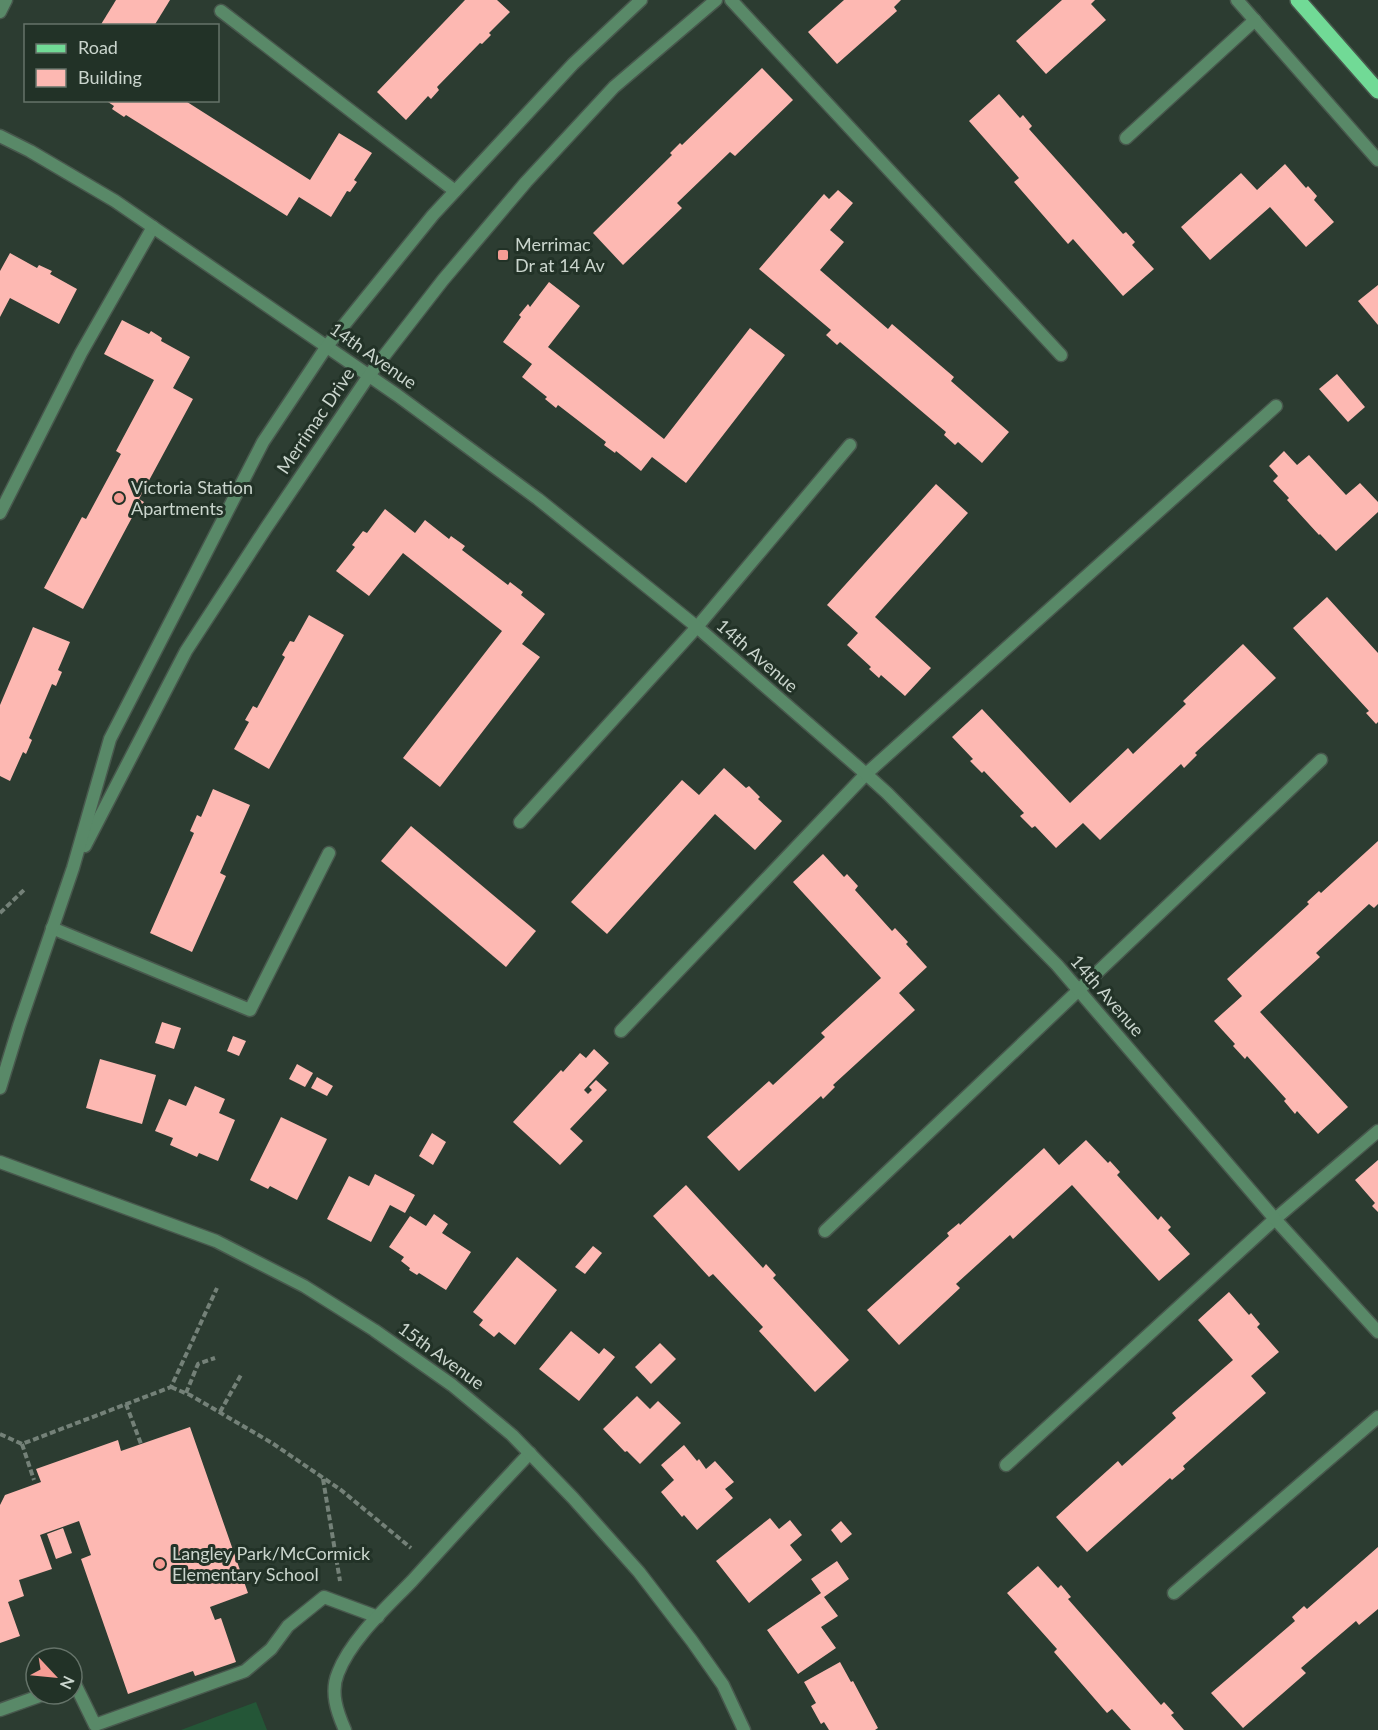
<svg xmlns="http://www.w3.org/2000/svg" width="1378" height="1730" font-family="Lato,sans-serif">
  <rect width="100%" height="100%" fill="#2c3c31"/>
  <polygon fill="#245637" points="256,1702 267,1730 181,1730"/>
  <g fill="#fdb8b2">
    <polygon points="116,0 170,0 154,26 100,26"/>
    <polygon points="465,0 497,0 510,12 489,33 491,35 482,44 480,43 437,87 439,90 431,99 428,96 406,120 377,92"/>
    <polygon points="844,0 901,0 894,7 897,11 837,64 808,32"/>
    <polygon points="1062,0 1095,0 1091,4 1106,20 1046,74 1016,41"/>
    <polygon points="762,68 793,100 735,156 730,152 677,203 682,208 623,265 593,233 672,155 670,153 680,143 682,145"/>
    <polygon points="999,94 1020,118 1023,115 1032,126 1029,129 1123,234 1126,232 1135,242 1132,245 1154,269 1123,296 1073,239 1068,244 1014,182 1019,178 969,121"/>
    <polygon points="105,100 184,100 310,180 339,133 372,153 354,180 357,182 350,192 347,191 331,217 299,197 287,216 126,115 124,117 112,109 114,106"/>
    <polygon points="1285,164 1306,188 1308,186 1317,196 1314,200 1334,222 1306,247 1270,207 1210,260 1181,227 1241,173 1257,190"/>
    <polygon points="838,190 853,203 830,230 844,242 820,270 888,329 892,324 954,377 951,381 1009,432 982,463 958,442 955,445 944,435 946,432 840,342 837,345 826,335 831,330 759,269 824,194 829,199"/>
    <polygon points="10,253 37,268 39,265 52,271 50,274 77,289 59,324 10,298 0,317 0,271"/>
    <polygon points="549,282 580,306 548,347 664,439 750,328 785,355 686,483 652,457 641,471 616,451 615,453 604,445 606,442 558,405 556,408 545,399 547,397 522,377 532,364 503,342 521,317 519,315 528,304 530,307"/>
    <polygon points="1378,285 1378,325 1358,301"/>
    <polygon points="122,320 149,334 151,331 162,338 161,341 190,357 173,388 193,399 139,499 144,502 138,511 136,510 83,609 44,588 82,517 86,519 121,454 116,451 154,380 104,354"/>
    <polygon points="1337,374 1365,407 1348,422 1319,389"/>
    <polygon points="1284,451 1297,465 1309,455 1346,495 1360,483 1378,502 1378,512 1336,551 1320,534 1319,535 1287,500 1289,498 1273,481 1278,476 1269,466"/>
    <polygon points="936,484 968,513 875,617 931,668 905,696 881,675 879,678 869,669 871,667 847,645 858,633 827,605"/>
    <polygon points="385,509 415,533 425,520 449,539 451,536 465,546 462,550 508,585 510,582 523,592 521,595 545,614 522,644 540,657 440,787 403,758 502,631 403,553 369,596 336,571 355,547 352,545 363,531 367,533"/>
    <polygon points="1327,597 1378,653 1378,722 1376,724 1366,713 1369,711 1293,628"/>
    <polygon points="309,615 344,635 269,769 234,749 249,722 245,720 253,706 257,708 285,657 282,655 290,641 294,642"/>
    <polygon points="33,627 70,642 58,670 62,672 56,686 52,684 29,738 32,740 26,754 23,752 10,781 0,776 0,705"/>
    <polygon points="1243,644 1276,678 1195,753 1197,755 1184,768 1181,764 1100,840 1083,823 1056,848 1035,826 1032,828 1020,816 1024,813 984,771 982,773 970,761 973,759 952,737 982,709 1070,803 1128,748 1133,754 1186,704 1183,701"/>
    <polygon points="724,768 746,788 749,786 760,797 758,799 782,821 755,850 715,814 607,934 571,902 682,780 699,795"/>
    <polygon points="213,789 250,805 220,873 226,876 192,952 150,933 194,833 190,831 197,815 201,817"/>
    <polygon points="411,826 536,931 506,967 381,861"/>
    <polygon points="1378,841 1378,904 1374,908 1369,904 1316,953 1320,957 1260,1012 1348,1107 1318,1134 1297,1111 1295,1114 1284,1101 1286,1099 1247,1056 1245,1059 1233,1046 1235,1044 1214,1021 1242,996 1227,979 1309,904 1307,902 1319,891 1321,893"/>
    <polygon points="823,854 844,877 847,874 858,886 855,890 892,931 895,928 908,942 906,944 927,967 899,993 915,1010 833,1085 835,1087 823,1099 821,1096 739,1171 707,1137 769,1081 773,1085 825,1037 821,1033 881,978 793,882"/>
    <polygon points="162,1022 181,1028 174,1049 155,1043"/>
    <polygon points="233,1036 246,1041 239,1056 227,1051"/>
    <polygon points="594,1049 609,1063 584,1090 588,1094 592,1090 589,1087 596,1080 607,1090 570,1129 583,1141 560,1165 513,1122 561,1070 563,1072 580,1053 586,1058"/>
    <polygon points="100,1059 156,1075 142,1124 86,1108"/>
    <polygon points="297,1064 313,1073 305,1087 289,1079"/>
    <polygon points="317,1077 333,1086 327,1096 311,1088"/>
    <polygon points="195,1086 225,1099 219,1113 235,1120 218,1161 199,1153 197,1157 170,1145 173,1138 155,1131 169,1099 186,1106"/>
    <polygon points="281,1117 327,1139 297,1200 270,1186 268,1189 250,1180"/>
    <polygon points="432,1133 446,1142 433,1165 419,1156"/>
    <polygon points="1086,1140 1108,1163 1110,1161 1120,1172 1117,1175 1158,1220 1161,1216 1171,1227 1168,1230 1190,1254 1159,1281 1072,1185 1013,1239 1010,1235 956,1284 960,1288 899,1345 867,1310 949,1236 947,1233 959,1223 960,1225 1044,1148 1059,1165"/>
    <polygon points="1378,1160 1378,1212 1372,1206 1375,1203 1355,1180"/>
    <polygon points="375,1174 415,1195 405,1213 390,1205 371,1242 327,1219 349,1176 369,1186"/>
    <polygon points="686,1185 763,1268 766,1264 776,1275 773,1278 849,1360 815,1392 759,1331 763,1327 713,1274 709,1277 653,1216"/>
    <polygon points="434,1214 448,1224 442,1233 471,1252 446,1290 419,1273 417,1275 409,1270 410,1268 401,1261 404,1257 389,1247 410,1216 426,1226"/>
    <polygon points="593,1246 602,1253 585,1274 575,1267"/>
    <polygon points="517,1257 557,1290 515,1345 499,1332 494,1337 479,1325 483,1320 473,1312"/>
    <polygon points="1229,1292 1249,1315 1251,1313 1260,1324 1257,1327 1279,1352 1251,1376 1266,1393 1183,1466 1185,1469 1172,1480 1170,1478 1087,1552 1056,1517 1118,1461 1122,1466 1176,1418 1172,1413 1233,1360 1198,1320"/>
    <polygon points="571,1331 599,1354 604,1348 615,1357 579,1401 539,1369"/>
    <polygon points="660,1343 676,1359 651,1384 635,1367"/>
    <polygon points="637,1396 650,1409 658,1401 681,1423 640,1464 627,1451 625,1452 603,1429"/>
    <polygon points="190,1427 248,1593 210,1607 215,1620 221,1618 236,1662 195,1676 193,1671 128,1694 81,1559 91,1555 79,1521 40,1535 52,1569 19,1580 24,1596 8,1602 20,1636 0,1643 0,1505 5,1495 41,1482 36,1469 118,1440 121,1451"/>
    <polygon points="684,1445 697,1461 699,1459 706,1469 715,1461 734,1482 725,1489 733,1498 697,1530 684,1515 682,1517 661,1492 674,1480 661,1465"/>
    <polygon points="770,1518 779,1529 790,1520 802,1535 790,1545 802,1560 749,1603 716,1561"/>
    <polygon points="841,1521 852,1534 841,1543 831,1530"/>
    <polygon points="63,1528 72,1553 56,1559 47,1534"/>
    <polygon points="1378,1547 1378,1609 1359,1625 1356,1621 1301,1668 1306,1673 1243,1728 1211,1693 1295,1621 1292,1617 1304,1606 1307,1609"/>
    <polygon points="837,1561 849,1579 824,1597 838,1616 821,1627 836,1648 798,1674 767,1630 821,1593 811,1579"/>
    <polygon points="1038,1566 1058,1588 1061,1585 1071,1597 1068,1599 1161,1705 1164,1702 1174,1713 1171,1715 1184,1730 1131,1730 1112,1709 1107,1713 1054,1652 1057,1649 1007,1593"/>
    <polygon points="840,1662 851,1682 853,1681 878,1728 875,1730 829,1730 824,1722 821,1724 811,1706 816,1703 804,1682"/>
  </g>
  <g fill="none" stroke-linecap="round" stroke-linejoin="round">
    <defs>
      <g id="service">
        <polyline points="731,0 1061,355"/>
        <polyline points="1237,0 1378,160"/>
        <polyline points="221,11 455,191"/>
        <polyline points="0,12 6,0"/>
        <polyline points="1126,138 1255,20"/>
        <polyline points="0,513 81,353 153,227"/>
        <polyline points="520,822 697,627 850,445"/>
        <polyline points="52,928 250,1010 329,853"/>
        <polyline points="621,1031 866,774 1276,406"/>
        <polyline points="825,1231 1321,760"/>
        <polyline points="1006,1465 1275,1219 1378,1131"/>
        <polyline points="1174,1593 1378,1417"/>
        <polyline points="72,1685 75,1684 95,1725 245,1671 271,1649 288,1626 324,1597 378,1617"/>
        <polyline points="0,1710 45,1694"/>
        <path d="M345 1730C337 1712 330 1692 338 1673 351 1639 387 1607 412 1581 451 1538 490 1495 530 1453"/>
      </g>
      <polyline id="minor" points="0,1162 216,1241 304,1286 374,1330 452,1385 512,1435 573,1498 639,1572 692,1641 723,1685 744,1730"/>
      <g id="tertiary">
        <polyline points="0,136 30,151 115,201 397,395 538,499 697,627 866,774 887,793 1057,965 1275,1219 1378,1332"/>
        <polyline points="85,846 186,651 266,528 370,374 443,280 526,182 614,87 716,0"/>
        <polyline points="0,1088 19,1026 73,868 110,739 263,442 327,346 433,215 573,64 641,0"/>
      </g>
      <polyline id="primary" points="1298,0 1378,91"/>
    </defs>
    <use href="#service" stroke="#48584d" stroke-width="15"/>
    <use href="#minor" stroke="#48584d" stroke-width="15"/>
    <use href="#tertiary" stroke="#48584d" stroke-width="15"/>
    <use href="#primary" stroke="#48584d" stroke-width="18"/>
    <g stroke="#748178" stroke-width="4" stroke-dasharray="6 3" stroke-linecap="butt">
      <polyline points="0,913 24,890"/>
      <polyline points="171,1387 190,1395 272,1443 341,1490 411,1548"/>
      <polyline points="186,1393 198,1364 215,1358"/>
      <polyline points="126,1404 141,1444"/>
      <polyline points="220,1412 242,1373"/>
      <polyline points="0,1434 22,1444 171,1387 217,1288"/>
      <polyline points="22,1444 34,1480"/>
      <polyline points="323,1479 340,1581"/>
    </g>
    <use href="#service" stroke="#598968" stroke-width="12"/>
    <use href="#minor" stroke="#598968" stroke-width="12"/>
    <use href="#tertiary" stroke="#598968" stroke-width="12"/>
    <use href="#primary" stroke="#71da96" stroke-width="15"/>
  </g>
  <g fill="#f59c94" stroke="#223227" stroke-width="2">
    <rect x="497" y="249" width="12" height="12" rx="3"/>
    <circle cx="119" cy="498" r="6"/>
    <circle cx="160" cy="1564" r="6"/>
  </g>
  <g text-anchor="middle" stroke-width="6" stroke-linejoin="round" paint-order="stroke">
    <g font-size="18" fill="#cad5cd" stroke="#223227" text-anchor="start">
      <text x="515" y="251">Merrimac<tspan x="515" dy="21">Dr at 14 Av</tspan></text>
      <text x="131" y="494">Victoria Station<tspan x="131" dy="21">Apartments</tspan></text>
      <text x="172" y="1560">Langley Park/McCormick<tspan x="172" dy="21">Elementary School</tspan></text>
    </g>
    <g font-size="18" fill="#cad5cd" stroke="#223227">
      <text transform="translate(373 356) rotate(35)" y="6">14th Avenue</text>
      <text transform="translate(316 421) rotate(-56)" y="6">Merrimac Drive</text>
      <text transform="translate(757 656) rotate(41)" y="6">14th Avenue</text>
      <text transform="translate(1107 996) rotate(49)" y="6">14th Avenue</text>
      <text transform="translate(441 1356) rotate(36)" y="6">15th Avenue</text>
    </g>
  </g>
  <rect x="24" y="24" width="195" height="78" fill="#223227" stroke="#657369" stroke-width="1.5"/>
  <rect x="36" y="44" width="30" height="9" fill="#71da96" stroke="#657369" stroke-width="1.5"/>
  <text x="78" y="54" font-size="18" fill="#cad5cd">Road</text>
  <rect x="36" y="69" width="30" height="18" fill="#fdb8b2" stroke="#657369" stroke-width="1.5"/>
  <text x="78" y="84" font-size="18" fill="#cad5cd">Building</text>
  <g transform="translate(54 1676) rotate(116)"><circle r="28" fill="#223227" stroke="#657369" stroke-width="1.5"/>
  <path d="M0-4.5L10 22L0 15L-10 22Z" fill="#f59c94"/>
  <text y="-9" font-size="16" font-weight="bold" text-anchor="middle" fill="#cad5cd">N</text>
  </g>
</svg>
